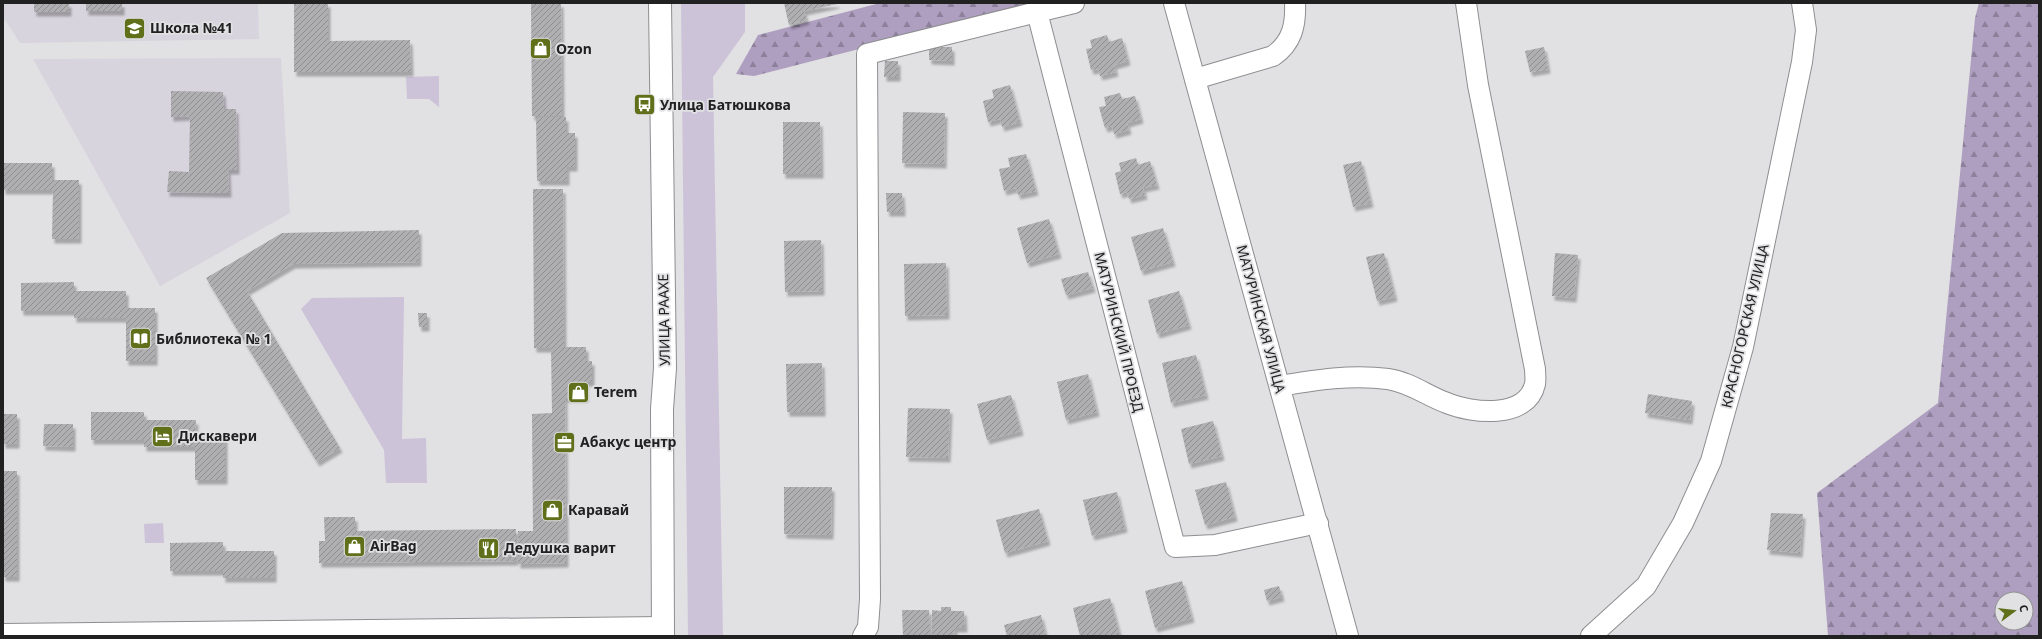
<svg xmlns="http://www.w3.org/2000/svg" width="2042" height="639" font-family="'Noto Sans',sans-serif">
  <defs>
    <pattern id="forest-firs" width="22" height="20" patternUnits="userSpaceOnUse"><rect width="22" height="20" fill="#ae9ebf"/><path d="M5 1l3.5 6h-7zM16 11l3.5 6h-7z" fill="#8d809b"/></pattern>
    <pattern id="building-hatch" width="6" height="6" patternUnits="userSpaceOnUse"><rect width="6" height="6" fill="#afaeb1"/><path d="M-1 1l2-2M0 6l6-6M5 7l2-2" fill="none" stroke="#8e8d90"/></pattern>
    <filter id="shadow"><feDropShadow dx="2.5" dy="4.5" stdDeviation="1" flood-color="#0004"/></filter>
  </defs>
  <rect width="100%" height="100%" fill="#e1e0e3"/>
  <g fill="#d8d4de">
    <polygon points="3,3 258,3 259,39 20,43 3,17"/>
    <polygon points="281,58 290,213 160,286 33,59"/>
  </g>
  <g fill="#cdc3d9">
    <polygon points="681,3 745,3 745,32 713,77 723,636 688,636"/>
    <polygon points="439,76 439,107 429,99 407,99 406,77"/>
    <polygon points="404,297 402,439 426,438 427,483 386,483 384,450 301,309 312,298"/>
    <polygon points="163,523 164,543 145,543 144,524"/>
  </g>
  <g fill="url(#forest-firs)" fill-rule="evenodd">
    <polygon points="880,3 1029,3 999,13 754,76 736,74 758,35"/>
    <path d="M1979 3H2039V636H1828L1817 493 1938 403 1975 18ZM2002 599H2026V623H2002Z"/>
  </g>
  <g fill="url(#building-hatch)" filter="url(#shadow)">
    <rect x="34" y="3" width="35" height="9"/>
    <rect x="86" y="3" width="36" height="8"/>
    <polygon points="294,3 328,3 328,41 410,40 411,72 294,72"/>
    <polygon points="531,3 561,3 562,116 532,116"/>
    <polygon points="784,3 837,3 837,4 804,11 807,20 789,25"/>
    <polygon points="1107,35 1109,42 1122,38 1128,61 1114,65 1116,72 1100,76 1098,69 1091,70 1086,49 1092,48 1090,40"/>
    <polygon points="929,47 952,47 952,61 929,60"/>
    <polygon points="1544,47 1548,69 1530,72 1525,51"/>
    <polygon points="885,61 898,61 898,77 884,77"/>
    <polygon points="1010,85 1020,122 1002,127 1000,119 988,122 983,101 994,98 992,90"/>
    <polygon points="171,91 223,92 224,109 236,109 237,170 228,170 229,193 167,192 169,171 189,172 190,116 171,117"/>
    <polygon points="1120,93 1122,99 1135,96 1141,119 1127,123 1129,130 1114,134 1112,126 1105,128 1099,107 1106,106 1104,97"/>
    <polygon points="903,112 945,113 944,164 902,163"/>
    <polygon points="536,117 566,117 566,133 575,133 575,167 567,167 567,181 537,181"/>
    <polygon points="783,122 820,122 821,174 783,174"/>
    <polygon points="1026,154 1036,191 1018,195 1016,188 1004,191 999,169 1010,167 1008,158"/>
    <polygon points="1136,158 1138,165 1150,161 1157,185 1143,188 1145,195 1129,199 1127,192 1120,194 1115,173 1121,171 1119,163"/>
    <polygon points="1361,161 1371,203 1353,207 1343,165"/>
    <polygon points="3,163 52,163 52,180 79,180 79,239 52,239 53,190 3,190"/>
    <polygon points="533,189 563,189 564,347 586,347 586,361 592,361 592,382 586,382 586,398 565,398 566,563 518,564 518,531 533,531 532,414 552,413 551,348 534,348"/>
    <polygon points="886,193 902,193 903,212 887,212"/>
    <polygon points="1049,219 1059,254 1027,263 1017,228"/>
    <polygon points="1163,228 1173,262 1141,271 1131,237"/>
    <polygon points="419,230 419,262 293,264 247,291 340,448 317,462 206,278 282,233"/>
    <polygon points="821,240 822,291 785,292 784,241"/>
    <polygon points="1384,253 1395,297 1377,301 1366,257"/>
    <polygon points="1555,253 1578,255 1574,298 1552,296"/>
    <polygon points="946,263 947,315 905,316 904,264"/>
    <polygon points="1088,272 1093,288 1066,295 1061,279"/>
    <polygon points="74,282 74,291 126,291 126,308 155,308 155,361 126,361 126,318 74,318 74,311 21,311 21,283"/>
    <polygon points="1179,291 1189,325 1157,334 1148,300"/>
    <polygon points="418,313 427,313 427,327 419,327"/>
    <polygon points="1196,355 1206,395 1171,403 1162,363"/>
    <polygon points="822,363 823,412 787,412 786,364"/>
    <polygon points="1088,374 1097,412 1066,420 1057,382"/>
    <polygon points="1648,394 1692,401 1690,420 1645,413"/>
    <polygon points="1011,395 1021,431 987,440 977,404"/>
    <polygon points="908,408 950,409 948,458 906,457"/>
    <polygon points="91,412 144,412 144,420 196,420 195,435 225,435 225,480 195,480 195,447 144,447 144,440 91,440"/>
    <rect x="3" y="414" width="14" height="30"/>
    <polygon points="1213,421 1222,456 1189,464 1181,429"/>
    <polygon points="44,424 73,424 73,447 43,446"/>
    <rect x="3" y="471" width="14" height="106"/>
    <polygon points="1226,482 1235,517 1205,525 1195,490"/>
    <polygon points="784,487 832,487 831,535 784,534"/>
    <polygon points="1117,492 1125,528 1092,536 1083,500"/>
    <polygon points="1039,509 1048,541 1005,553 996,520"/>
    <polygon points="1771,513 1803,514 1800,553 1767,550"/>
    <polygon points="324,517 355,517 355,531 516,529 516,561 319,563 319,541 325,541"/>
    <polygon points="223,542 223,551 274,551 274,578 223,578 223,571 170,571 170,543"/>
    <polygon points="1182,581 1192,618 1155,628 1145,591"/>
    <polygon points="1279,586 1282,597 1267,601 1264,590"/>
    <polygon points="1110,598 1120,635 1080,636 1073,608"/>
    <polygon points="941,607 951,607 951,611 964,611 965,628 955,628 954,635 932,636 932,610 941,611"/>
    <polygon points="902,610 929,610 930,636 903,636"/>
    <polygon points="1041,615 1046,636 1007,636 1004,625"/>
  </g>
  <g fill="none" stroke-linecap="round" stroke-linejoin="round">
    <defs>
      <g id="minor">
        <polyline points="1074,3 1037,12 1175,547 1215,545 1318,523"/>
        <polyline points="1174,3 1348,636"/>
        <path d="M1195 79 1273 56C1292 43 1296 25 1295 3"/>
        <path d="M1280 386C1315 380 1352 374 1388 379 1410 382 1427 396 1447 403 1471 413 1527 420 1535 384 1536 380 1535 374 1535 369L1478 85 1466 3"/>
        <polyline points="3,634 663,627"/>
        <polyline points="863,636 868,627 870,599 867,54 1037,12"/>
        <polyline points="1591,636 1646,586 1683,523 1711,461 1743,347 1802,62 1806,30 1802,3"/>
      </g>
      <polyline id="major" points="660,3 665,368 662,409 663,636"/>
    </defs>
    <use href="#minor" stroke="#8e8d90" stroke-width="22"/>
    <use href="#major" stroke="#8e8d90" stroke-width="24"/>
    <use href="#minor" stroke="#fff" stroke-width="20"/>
    <use href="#major" stroke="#fff" stroke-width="22"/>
  </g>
  <defs>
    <symbol id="school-square" viewBox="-11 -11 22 22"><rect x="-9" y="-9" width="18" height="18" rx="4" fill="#606f1a" stroke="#e1e0e3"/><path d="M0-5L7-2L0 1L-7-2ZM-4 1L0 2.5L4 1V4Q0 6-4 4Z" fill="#fff"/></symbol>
    <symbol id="shop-square" viewBox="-11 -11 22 22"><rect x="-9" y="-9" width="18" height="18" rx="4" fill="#606f1a" stroke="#e1e0e3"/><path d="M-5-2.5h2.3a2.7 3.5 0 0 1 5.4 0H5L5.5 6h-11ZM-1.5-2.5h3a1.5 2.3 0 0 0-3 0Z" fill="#fff"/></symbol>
    <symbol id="bus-square" viewBox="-11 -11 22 22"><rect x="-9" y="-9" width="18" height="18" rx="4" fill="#606f1a" stroke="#e1e0e3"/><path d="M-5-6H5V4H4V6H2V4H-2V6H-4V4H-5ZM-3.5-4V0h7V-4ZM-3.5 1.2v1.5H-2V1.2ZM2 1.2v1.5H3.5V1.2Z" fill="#fff"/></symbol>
    <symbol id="library-square" viewBox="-11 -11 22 22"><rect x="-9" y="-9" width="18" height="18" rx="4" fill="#606f1a" stroke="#e1e0e3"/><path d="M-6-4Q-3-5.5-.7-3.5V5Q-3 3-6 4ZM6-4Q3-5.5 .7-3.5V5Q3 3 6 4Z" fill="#fff"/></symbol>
    <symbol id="hotel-square" viewBox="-11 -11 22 22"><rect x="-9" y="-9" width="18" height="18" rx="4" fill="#606f1a" stroke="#e1e0e3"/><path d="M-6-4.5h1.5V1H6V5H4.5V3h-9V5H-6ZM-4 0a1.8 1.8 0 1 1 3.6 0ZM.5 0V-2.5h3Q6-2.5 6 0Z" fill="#fff"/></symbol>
    <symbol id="office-square" viewBox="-11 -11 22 22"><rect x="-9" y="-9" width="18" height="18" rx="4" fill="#606f1a" stroke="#e1e0e3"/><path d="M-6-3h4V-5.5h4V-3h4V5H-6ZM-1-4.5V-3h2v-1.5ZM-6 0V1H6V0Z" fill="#fff"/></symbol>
    <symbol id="restaurant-square" viewBox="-11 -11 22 22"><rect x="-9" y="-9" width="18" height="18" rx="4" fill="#606f1a" stroke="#e1e0e3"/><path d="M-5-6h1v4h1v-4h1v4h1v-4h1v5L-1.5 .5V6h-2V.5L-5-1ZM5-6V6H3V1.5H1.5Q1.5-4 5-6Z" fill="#fff"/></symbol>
  </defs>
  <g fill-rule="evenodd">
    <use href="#school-square" x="122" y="16" width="25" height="25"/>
    <use href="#shop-square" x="528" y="36" width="25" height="25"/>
    <use href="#bus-square" x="632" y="92" width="25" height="25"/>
    <use href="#library-square" x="128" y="326" width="25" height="25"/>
    <use href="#shop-square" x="566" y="380" width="25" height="25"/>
    <use href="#hotel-square" x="150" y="424" width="25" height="25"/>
    <use href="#office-square" x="552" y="430" width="25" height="25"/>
    <use href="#shop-square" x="540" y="498" width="25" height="25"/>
    <use href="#shop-square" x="342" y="534" width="25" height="25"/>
    <use href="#restaurant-square" x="476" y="536" width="25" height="25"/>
  </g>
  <g text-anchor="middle" stroke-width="3.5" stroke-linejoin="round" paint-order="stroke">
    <g font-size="14" font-weight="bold" fill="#212122" stroke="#e1e0e3" text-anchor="start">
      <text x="150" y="33">Школа №41</text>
      <text x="556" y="54">Ozon</text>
      <text x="660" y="110">Улица Батюшкова</text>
      <text x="156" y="344">Библиотека № 1</text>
      <text x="594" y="397">Terem</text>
      <text x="178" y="441">Дискавери</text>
      <text x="580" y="447">Абакус центр</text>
      <text x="568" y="515">Каравай</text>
      <text x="370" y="551">AirBag</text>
      <text x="504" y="553">Дедушка варит</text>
    </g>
    <g font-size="14" fill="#212122" stroke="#e1e0e3">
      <text transform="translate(1261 319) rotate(75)" y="5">МАТУРИНСКАЯ УЛИЦА</text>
      <text transform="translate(664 320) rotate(-91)" y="5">УЛИЦА РААХЕ</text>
      <text transform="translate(1745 326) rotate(-77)" y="5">КРАСНОГОРСКАЯ УЛИЦА</text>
      <text transform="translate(1119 332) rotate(76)" y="5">МАТУРИНСКИЙ ПРОЕЗД</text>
    </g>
  </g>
  <rect width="2042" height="639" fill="none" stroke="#212122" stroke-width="8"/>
  <g transform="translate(2014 611) rotate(75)"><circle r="19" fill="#e1e0e3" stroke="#949496"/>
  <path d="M0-3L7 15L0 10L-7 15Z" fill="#606f1a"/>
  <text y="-6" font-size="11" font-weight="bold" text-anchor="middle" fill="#212122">С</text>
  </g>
</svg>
